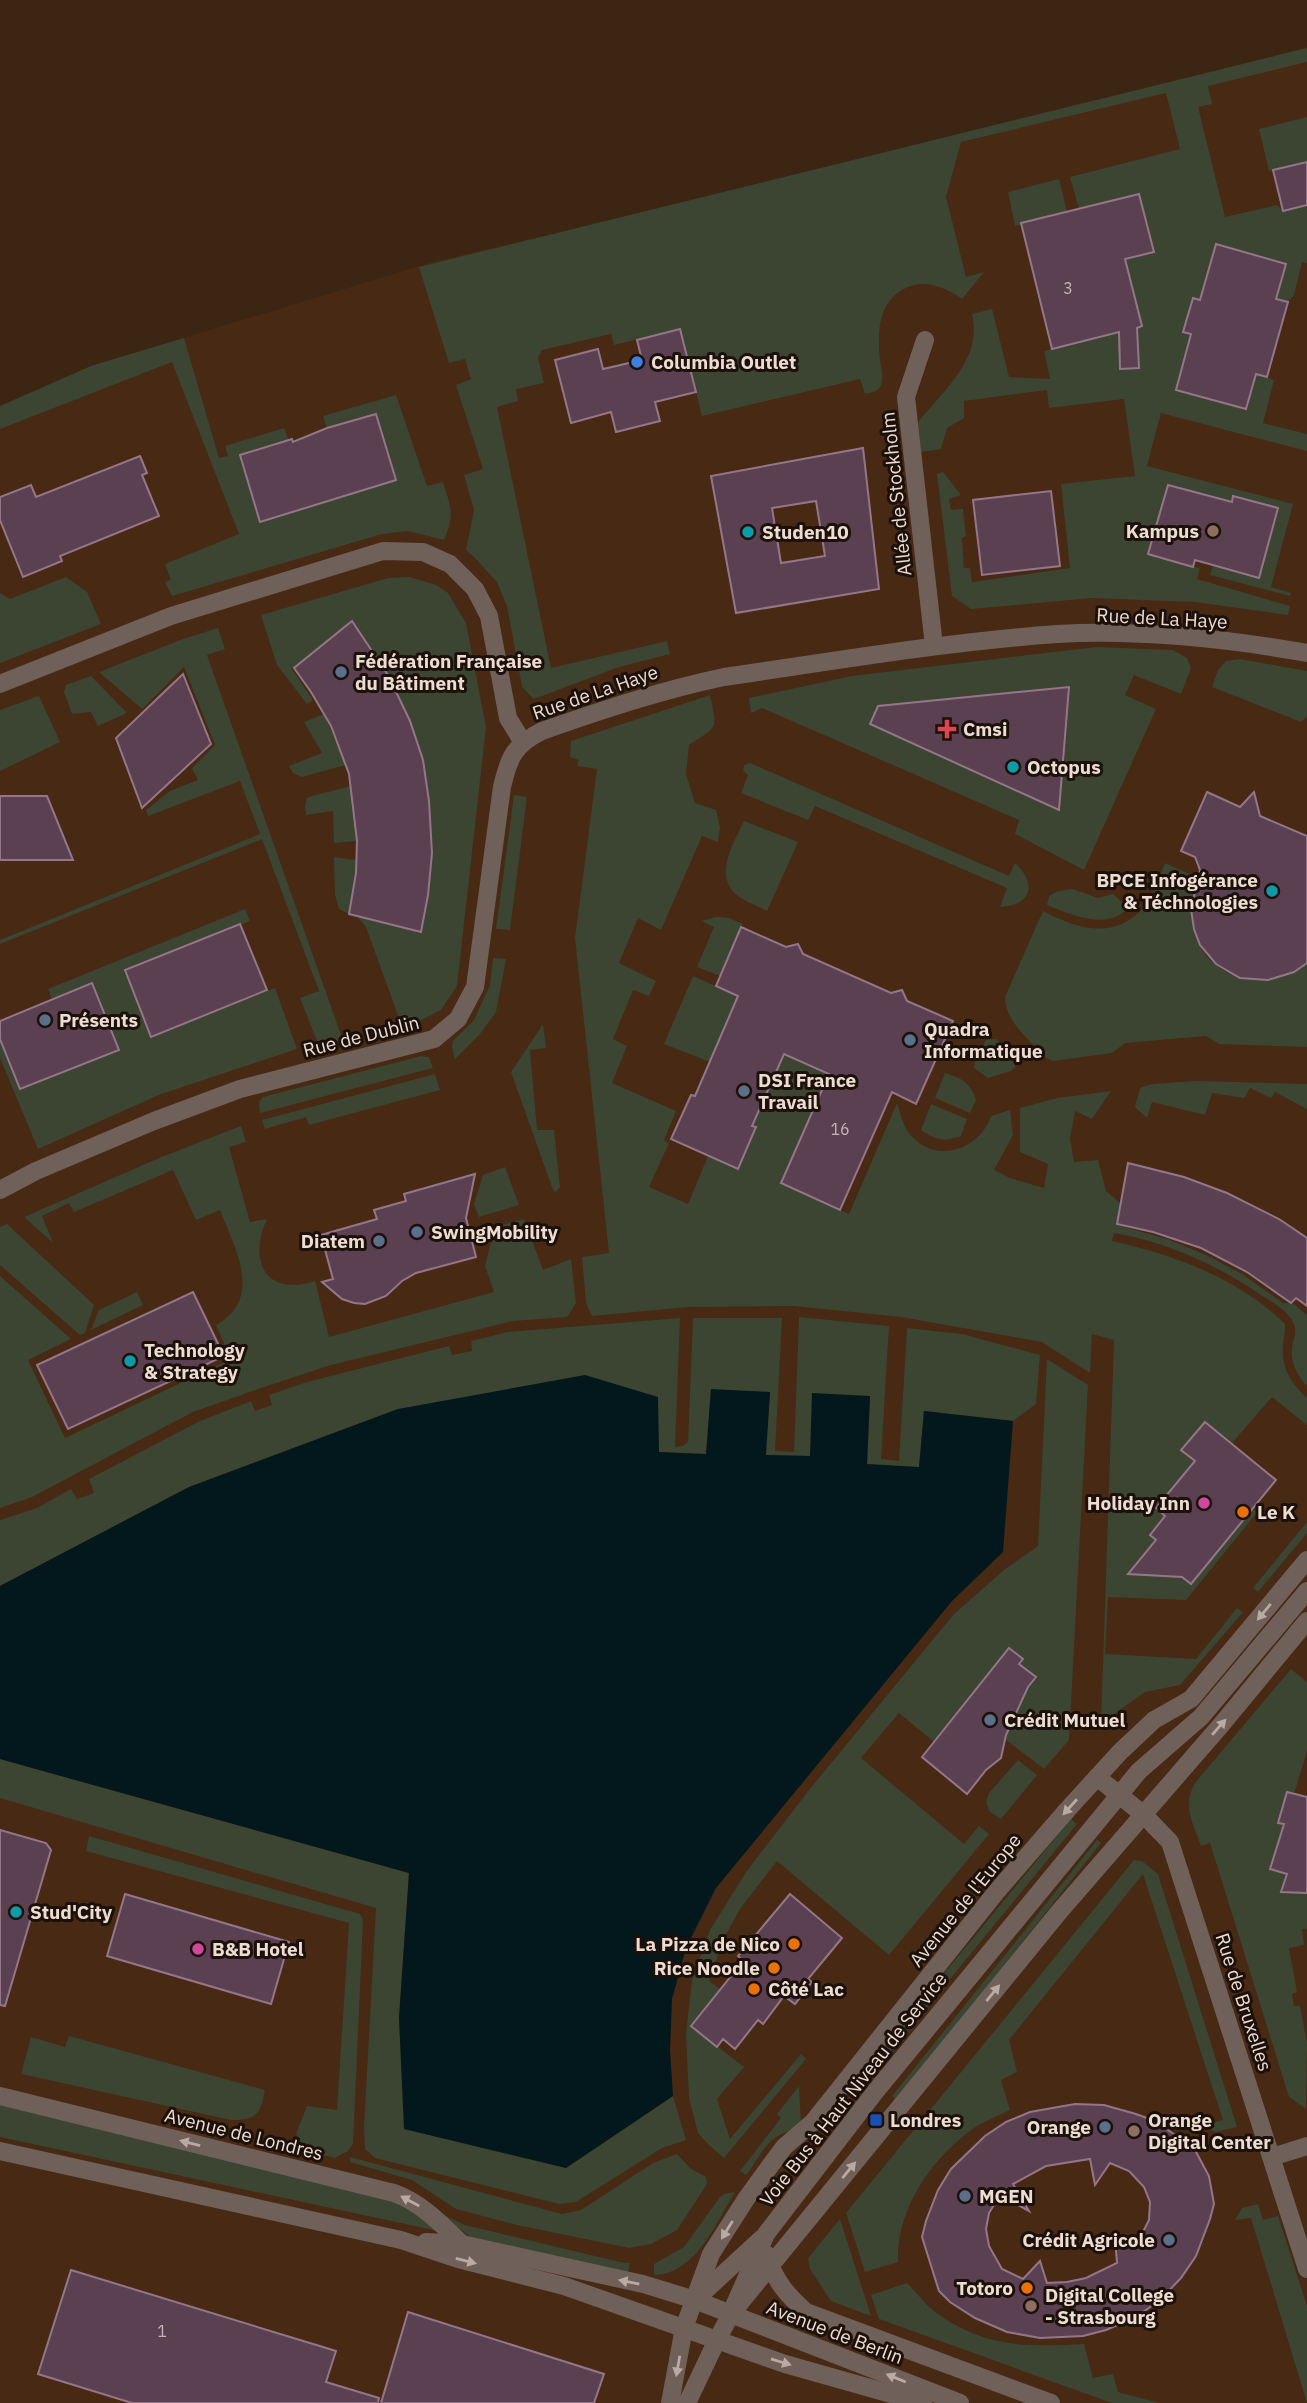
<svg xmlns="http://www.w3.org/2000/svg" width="1307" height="2403" font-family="'IBM Plex Sans',sans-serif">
  <rect width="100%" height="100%" fill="#3d2514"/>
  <polygon fill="#472914" points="1307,47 1307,2403 0,2403 0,406 91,366 436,261 883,158"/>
  <g fill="#3b4531">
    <path d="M1307 48V62L1208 86 1212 104 1198 107 1225 217 1277 205 1283 211 1307 205V263L1302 262 1294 295 1288 302 1276 299 1286 264 1216 244 1200 300 1192 298 1183 332 1191 334 1176 390 1245 409 1256 374 1274 380 1263 423 1307 434V451L1161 413 1147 466 1293 504 1271 587 1291 593 1290 596 1210 575 1213 565 1259 578 1277 508 1234 496 1232 502 1168 485 1149 554 1200 568 1197 579 1290 606 1288 615 1195 602 1091 598 971 609 952 596 937 474 943 472 961 495 949 499 951 510 963 509 966 536 962 538 964 568H970L972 582 1070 568 1061 484 1135 476 1124 399 1049 408 1047 390 964 401V418L947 428 941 449 921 452 918 422C944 390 983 358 972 314L992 309 1009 377 1050 379 1044 351 1142 326 1130 276 1115 261 1154 251 1139 194 1079 209 1070 177 1180 149 1166 93 961 142 946 197 966 277 984 272 962 299C947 289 929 280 911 286 878 297 877 331 880 360 881 369 885 379 880 387 877 392 870 393 865 394L860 379 702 416 680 329 614 345 611 334 542 350 538 358 544 383 516 389 518 401 497 407 551 668 667 641 670 654 619 667 534 699 522 687 507 606 497 582 475 558 466 550 474 510 464 475 483 469 456 385 471 379 465 359 449 363 419 267Z"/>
    <polygon points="1307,117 1307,162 1269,171 1259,129"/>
    <polygon points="1059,179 1067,212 1015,226 1008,192"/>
    <path d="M184 338 219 458 228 456 225 446 284 428 289 440 260 522 396 480 376 414 327 428 323 416 396 395 427 486 443 482C451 508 455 513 444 540L408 531 382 534 172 596 165 582 171 580 165 564 239 534 172 362 0 429V406L91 366Z"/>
    <polygon points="66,577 87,592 101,624 0,663 0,593 10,599"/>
    <path d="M410 577 436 585 448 593 466 623 486 727 457 986 441 1010 414 1024 381 1030V1026L400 1021 366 927 357 916 422 931C444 815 427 716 352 622L294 668H291L313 700 307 704 277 665 261 615 388 578Z"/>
    <polygon points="218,628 225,649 207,655 341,1035 359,1032 360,1035 319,1046 300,998 319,991 262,839 0,944 0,940 260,834 240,781 148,816 146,810 170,791 198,780 192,768 215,745 184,667 142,709 99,672 183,639"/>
    <polygon points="1096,647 1173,650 1187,658 1191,668 1181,694 1134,675 1125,695 1156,709 1084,870 1015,834 1019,820 762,708 751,713 749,698 852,676"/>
    <polygon points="1240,659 1307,671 1307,716 1301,722 1212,687 1218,670 1226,661"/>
    <polygon points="91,676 127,713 98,726 91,712 72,714 64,692 66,685"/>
    <path d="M710 695C718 730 718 726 689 745L686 774 695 803 716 810 720 827 718 842 702 836 661 930 638 918 619 963 656 981 649 996 633 990 613 1039 627 1046 612 1083 676 1111 664 1140 669 1143 649 1187 688 1204 708 1156 738 1168 756 1128 752 1126 784 1054 829 1074 781 1183 849 1214 897 1103C900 1112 903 1126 909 1133 934 1165 979 1151 991 1116L1010 1110 1013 1135 994 1170 1010 1178 1044 1188 1048 1164 1020 1152V1108L1057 1098 1111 1091 1092 1119 1075 1111 1070 1139 1074 1162 1098 1160 1106 1191 1121 1204 1117 1225 1167 1239 1206 1255 1242 1274 1283 1303 1294 1304 1307 1315V1386C1298 1376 1290 1363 1292 1348 1293 1338 1298 1332 1293 1322 1286 1309 1273 1303 1261 1295 1217 1265 1167 1242 1114 1233L1112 1241C1175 1255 1238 1278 1285 1324 1286 1332 1283 1339 1283 1347 1281 1368 1292 1384 1307 1398V1425L1272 1397 1232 1443 1205 1422 1182 1450 1195 1461 1157 1508 1165 1516 1150 1535 1252 1510H1259L1186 1600 1108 1597 1105 1654 1196 1659 1237 1608 1243 1612 1180 1685 1145 1692 1101 1723 1114 1340 1092 1334 1090 1373 1042 1342 901 1317 794 1306 689 1307 592 1316 586 1303 582 1257 609 1253 575 938 597 769 577 766 579 760 570 757 571 741Z"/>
    <polygon points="39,696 60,742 0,771 0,710"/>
    <polygon points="324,714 346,765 302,777 293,773 289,766 322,753 304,722"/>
    <path d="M750 763 1009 876 1015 863C1038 884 1031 906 1000 907L1007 888 815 806 808 820 741 793 748 775 743 771 744 765Z"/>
    <polygon points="351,786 357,841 334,843 333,811 306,815 305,806 307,798 312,796"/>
    <polygon points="514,795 527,797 510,930 496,929"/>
    <path d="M744 821 798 842 767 911C758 906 746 902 738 896 712 875 734 843 744 821Z"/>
    <polygon points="334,857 357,860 349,914 339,909 335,895"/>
    <path d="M1165 863 1198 878C1194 893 1190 906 1192 921 1200 980 1264 994 1307 963V1047L1219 1044 1206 1036 1125 1043 1112 1053 1053 1061 1046 1058C1030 1040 1005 1022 1005 997L1043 911C1080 930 1116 941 1147 904 1155 894 1159 876 1165 863Z"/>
    <path d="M1073 889 1098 898 1113 894 1128 908C1107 931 1072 915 1047 905L1049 896 1058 891Z"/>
    <polygon points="245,909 250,921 125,971 152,1037 275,988 297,1049 161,1094 38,1149 0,1058 0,1033 20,1089 119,1050 105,1016 92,996 97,994 92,984 52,1000 48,989"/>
    <polygon points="716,917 729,918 743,924 720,976 697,967 714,927 701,921"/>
    <polygon points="493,958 506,959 496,1012 480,1034 455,1059 452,1048 453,1041 474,1020 490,985"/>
    <polygon points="693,976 762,1007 710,1062 664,1044"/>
    <polygon points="543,1024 546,1048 530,1050 537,1130 554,1130 560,1187 556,1192 553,1190 511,1072"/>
    <path d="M996 1039C1005 1046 1015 1054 1015 1067L1011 1071 988 1078 974 1068 975 1060 986 1040Z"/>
    <polygon points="421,1056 429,1057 433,1068 260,1113 259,1102 263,1097"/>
    <path d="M945 1073C962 1078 970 1083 976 1100L970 1113 935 1098Z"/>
    <polygon points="435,1074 440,1090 309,1125 306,1117 265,1129 262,1120"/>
    <polygon points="1197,1081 1307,1084 1307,1109 1275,1092 1271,1098 1250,1088 1244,1098 1212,1093 1205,1115 1152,1102 1147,1118 1135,1107 1140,1088 1152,1084"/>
    <path d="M931 1104 967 1119 961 1136C944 1142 935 1140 921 1130Z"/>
    <path d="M241 1126 246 1142 229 1147 250 1222 267 1219C248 1261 265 1297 315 1281L329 1337 494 1292 485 1266 495 1227 524 1219 543 1270 571 1259 576 1303 567 1317 513 1321 331 1365 267 1386 193 1412 32 1497 0 1508V1276L71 1339 28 1360 65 1438 231 1359 216 1325C264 1298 235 1249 220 1210L196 1220 173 1170 74 1212 69 1203 42 1216 53 1243 24 1217 159 1158Z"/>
    <polygon points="505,1167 519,1205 479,1217 474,1204 483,1175"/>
    <polygon points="7,1224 94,1305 85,1333 80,1335 0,1265 0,1227"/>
    <polygon points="137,1292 143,1305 91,1330 99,1310"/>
    <polygon points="799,1317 889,1326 881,1459 899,1461 907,1328 962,1334 1040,1355 1036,1404 1013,1421 924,1411 919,1468 867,1464 870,1396 810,1456 765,1455 770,1392 711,1390 706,1455 658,1452 658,1397 398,1409 189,1487 0,1586 0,1520 37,1508 71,1489 77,1499 94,1493 89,1479 198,1422 251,1401 255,1411 272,1405 269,1395 307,1382 449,1346 452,1355 472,1351 471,1341 508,1332 680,1318 675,1447 683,1446 688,1442 693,1318 782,1318 775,1451 794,1452"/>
    <polygon points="1047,1359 1088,1385 1069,1740 1044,1769 1005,1739 1013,1721 1004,1712 1035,1677 1019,1664 1023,1659 1010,1648 968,1698 978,1707 954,1717 934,1742 899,1713 861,1758 964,1844 979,1826 989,1834 889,1955 777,1861 740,1909 723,1940 709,1981 720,1989 691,2026 744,2067 717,2099 730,2139 801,2054 806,2059 724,2158 709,2145 698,2133 689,2098 686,2034 692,1980 710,1930 746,1872 809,1790 954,1614 1004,1570 1038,1546"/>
    <polygon points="1307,1522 1307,1533 1258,1592 1253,1588"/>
    <path d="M1291 1669 1307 1682V1751L1294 1794 1287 1792 1279 1823 1284 1824 1287 1874 1282 1892 1307 1893V1929H1302L1304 1945 1289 1948 1297 1992 1292 1994 1294 2006H1300L1307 2042 1306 2109 1289 2097 1210 1843 1201 1846C1193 1822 1182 1807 1195 1783Z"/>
    <polygon points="0,1759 409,1873 399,2018 405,2129 566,2168 673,2096 686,2140 662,2148 576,2202 559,2204 375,2158 365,2149 364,2127 376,1908 0,1798"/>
    <polygon points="1018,1760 1037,1775 1001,1819 990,1812 986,1802 989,1793"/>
    <polygon points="1071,1819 1077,1824 869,2078 862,2073"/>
    <path d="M89 1836 360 1914 363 1920 353 2144 348 2151 335 2158C316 2153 305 2154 296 2134L307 2106 337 2110 349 1923 86 1851Z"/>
    <polygon points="1097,1840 1101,1843 897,2100 892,2096"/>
    <path d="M1134 1860 1142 1861 1158 1874 1237 2127 1215 2132 1204 2125 1223 2120 1143 1874 1009 2040 1017 2072 1001 2080 1010 2110C996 2117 979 2123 967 2133 929 2163 896 2211 898 2262L865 2272 846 2213Z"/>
    <path d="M69 2036 265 2090C260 2115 257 2120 231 2120L21 2074 31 2037 65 2047Z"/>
    <path d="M799 2086 801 2124C794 2132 784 2131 775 2138 763 2146 755 2164 746 2175L740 2171 781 2118 777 2114Z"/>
    <polygon points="0,2103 389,2198 416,2209 438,2231 0,2137"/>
    <polygon points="677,2154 690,2168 706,2177 707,2184 677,2230 651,2244 629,2248 517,2225 456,2209 412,2180 350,2162 350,2157 562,2214 581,2210 653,2163"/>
    <path d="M735 2192C716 2223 696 2274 654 2275V2264L684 2247 720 2197 724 2194Z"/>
    <polygon points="1258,2204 1263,2220 1278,2216 1307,2306 1307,2403 1251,2218 1235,2220 1242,2208"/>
    <polygon points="437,2212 465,2225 620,2262 630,2263 628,2273 472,2238"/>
    <polygon points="840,2219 871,2316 831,2301 810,2269 808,2258"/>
    <path d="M907 2283C917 2293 926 2306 938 2314 986 2348 1028 2347 1084 2344L1093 2378 1113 2374 1118 2392 1159 2403H1112L879 2319 871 2295Z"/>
  </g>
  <polygon fill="#03181d" points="585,1375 658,1397 659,1452 706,1454 711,1389 770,1392 766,1455 810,1456 812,1393 870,1396 867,1464 919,1467 924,1411 1013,1421 1003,1552 952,1601 716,1888 686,1948 672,1999 670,2050 673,2096 566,2168 404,2129 399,2018 409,1873 0,1759 0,1586 189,1487 398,1409"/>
  <g fill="#5b4051" stroke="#957689" stroke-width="2" fill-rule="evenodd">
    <polygon points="1307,162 1307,205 1283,211 1273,170"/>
    <polygon points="1139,194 1154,252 1125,259 1142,326 1137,328 1139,368 1120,369 1119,332 1052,349 1021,223"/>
    <polygon points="1216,244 1286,264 1276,299 1288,302 1267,377 1256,374 1246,409 1176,390 1191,334 1183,332 1193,298 1200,300"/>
    <polygon points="680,329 696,392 655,402 660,421 616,432 611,412 571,423 555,360 598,349 603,369 642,360 637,340"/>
    <polygon points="376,414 396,480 260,522 240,455 292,439 293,442 327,428"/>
    <path d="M863 448 879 589 736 613 711 476ZM816 501 825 556 781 563 772 508Z"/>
    <polygon points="140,456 147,473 142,475 159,516 60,556 62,561 23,577 0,520 0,497 31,485 36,497"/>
    <polygon points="1168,485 1232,502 1233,496 1278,508 1259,578 1195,560 1193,567 1148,554"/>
    <polygon points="1051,491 1060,566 982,575 973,500"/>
    <polygon points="352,621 388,675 410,721 423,760 429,801 432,853 428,895 421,932 349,914 356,873 357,841 349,774 331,726 311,692 294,668"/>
    <polygon points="183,674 211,744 142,808 116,738"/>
    <polygon points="1069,687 1059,810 870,724 878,706"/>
    <polygon points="1207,792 1240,807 1254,792 1260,816 1307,836 1307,963 1294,972 1268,980 1240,978 1216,964 1200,945 1194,929 1191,909 1200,870 1195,857 1181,851"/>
    <polygon points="0,796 47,796 73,860 0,860"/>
    <polygon points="240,924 267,990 151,1037 125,970"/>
    <polygon points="741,927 786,947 798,944 803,954 891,993 902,990 907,1001 953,1021 916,1104 892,1092 840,1210 781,1183 829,1074 784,1054 752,1126 756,1127 738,1169 671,1139 691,1095 695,1096 738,996 716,986"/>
    <polygon points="92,983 119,1050 20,1089 0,1039 0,1021"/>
    <polygon points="1128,1163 1184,1177 1227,1193 1279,1219 1307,1238 1307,1306 1296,1298 1291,1303 1247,1272 1201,1248 1153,1232 1117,1224"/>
    <polygon points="475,1174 466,1218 476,1257 416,1273 402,1281 386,1296 365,1304 354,1303 342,1299 322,1282 333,1279 321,1235 377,1219 374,1210 406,1201 404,1194"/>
    <polygon points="193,1292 224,1356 68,1429 37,1365"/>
    <polygon points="1205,1422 1276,1480 1191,1584 1182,1577 1128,1574 1156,1540 1150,1535 1165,1516 1156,1508 1195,1461 1181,1450"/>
    <polygon points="1009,1648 1023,1659 1019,1664 1036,1677 1028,1687 1006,1735 1001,1758 986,1770 967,1794 922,1757"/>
    <polygon points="1287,1792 1307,1797 1307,1893 1281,1892 1287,1874 1270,1869 1284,1824 1278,1823"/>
    <polygon points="0,1830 46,1843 51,1850 5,2006 0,2005"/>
    <polygon points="125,1894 289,1942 271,2004 107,1956"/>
    <polygon points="790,1894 842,1938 808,1979 812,1982 795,2004 784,1996 763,2024 758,2020 735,2049 723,2039 717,2047 691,2026 743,1961 738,1956"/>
    <path d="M1075 2104 1104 2105 1136 2114 1155 2121 1185 2142 1196 2152 1209 2176 1214 2204 1210 2219 1196 2256 1181 2278 1159 2301 1134 2318 1106 2330 1083 2336 1040 2338 1007 2332 975 2318 950 2302 939 2291 922 2237 926 2221 938 2190 951 2169 985 2136 1006 2122 1030 2112ZM1090 2159 1095 2185 1110 2163 1129 2171 1144 2187 1150 2202 1149 2220 1136 2246 1115 2238 1117 2263 1086 2278 1067 2282 1047 2283 1040 2261 1023 2279 1002 2269 989 2246 986 2229 989 2213 1000 2195 1029 2211 1013 2184 1046 2166Z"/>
    <polygon points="71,2270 336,2351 326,2382 379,2398 378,2403 132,2403 38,2374"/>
    <polygon points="408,2312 604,2374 594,2403 381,2403"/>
  </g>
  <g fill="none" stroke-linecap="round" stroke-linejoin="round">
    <g stroke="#70605a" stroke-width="18">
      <polyline points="925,340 906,397 934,646"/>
      <polyline points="0,684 171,616 383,551 423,552 450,564 475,589 489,616 508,718 522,741"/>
      <path d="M0 1190 36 1171 154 1121 240 1089 434 1039 458 1019 475 987 502 787C509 757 514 745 542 731 602 710 662 690 724 677 835 661 946 642 1057 634 1136 629 1230 639 1307 653"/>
      <polyline points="1097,1777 1144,1815 1170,1842 1307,2269"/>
      <path d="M0 2096 394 2193C422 2203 441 2224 462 2244"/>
      <polyline points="1272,2157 1307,2146"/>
      <path d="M767 2255C773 2279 788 2296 806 2312L1051 2403"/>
      <polyline points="695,2300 761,2239"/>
      <polyline points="735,2304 766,2234 875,2092 1139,1771 1201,1717 1307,1591"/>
      <polyline points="670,2403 684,2328"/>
      <polyline points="687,2403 717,2340"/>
    </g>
    <g stroke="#70605a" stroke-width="18">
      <polyline points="0,2151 401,2240 458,2259 564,2286 785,2364 923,2403"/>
      <polyline points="426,2242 462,2244 643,2284 695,2300 960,2403"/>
      <polyline points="684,2328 711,2254 746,2199 784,2147 813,2122 997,1891 1068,1809 1120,1752 1154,1720 1191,1699 1307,1560"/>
      <polyline points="717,2340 731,2314 1059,1912 1221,1725 1307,1621"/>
    </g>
  </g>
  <defs><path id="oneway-solid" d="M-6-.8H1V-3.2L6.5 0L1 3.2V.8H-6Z" transform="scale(1.75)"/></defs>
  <g fill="#bbaaa2">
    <use href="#oneway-solid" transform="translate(1264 1612) rotate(130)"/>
    <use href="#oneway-solid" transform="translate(1219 1727) rotate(-49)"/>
    <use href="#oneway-solid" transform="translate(1070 1807) rotate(132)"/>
    <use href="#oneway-solid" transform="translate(993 1993) rotate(-51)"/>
    <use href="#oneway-solid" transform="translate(190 2143) rotate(-166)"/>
    <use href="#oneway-solid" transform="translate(849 2170) rotate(-51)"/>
    <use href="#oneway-solid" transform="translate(410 2201) rotate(-152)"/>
    <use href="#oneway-solid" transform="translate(727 2230) rotate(122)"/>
    <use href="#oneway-solid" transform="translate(466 2261) rotate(14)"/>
    <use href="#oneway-solid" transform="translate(629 2282) rotate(-169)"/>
    <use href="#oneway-solid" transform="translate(781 2362) rotate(17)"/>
    <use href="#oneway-solid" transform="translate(678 2366) rotate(100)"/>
    <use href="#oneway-solid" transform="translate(896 2378) rotate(-158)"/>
  </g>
  <circle fill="#3f7fe0" stroke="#1c110a" stroke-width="2.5" cx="637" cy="362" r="7"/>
  <g fill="#8d6e63" stroke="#1c110a" stroke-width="2.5">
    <circle cx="1213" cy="531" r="7"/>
    <circle cx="1134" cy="2131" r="7"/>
    <circle cx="1031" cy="2306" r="7"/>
  </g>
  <g fill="#0f9aa8" stroke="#1c110a" stroke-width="2.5">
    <circle cx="748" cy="532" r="7"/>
    <circle cx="1013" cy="767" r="7"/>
    <circle cx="1272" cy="891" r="7"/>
    <circle cx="130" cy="1361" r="7"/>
    <circle cx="16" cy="1912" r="7"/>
  </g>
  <g fill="#5c6f8a" stroke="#1c110a" stroke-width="2.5">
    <circle cx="341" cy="672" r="7"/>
    <circle cx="45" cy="1020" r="7"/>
    <circle cx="910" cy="1040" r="7"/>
    <circle cx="744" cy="1091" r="7"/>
    <circle cx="417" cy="1232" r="7"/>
    <circle cx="379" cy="1241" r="7"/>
    <circle cx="990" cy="1720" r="7"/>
    <circle cx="1105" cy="2127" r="7"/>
    <circle cx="965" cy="2196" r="7"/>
    <circle cx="1169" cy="2240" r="7"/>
  </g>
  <path fill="#e0444e" stroke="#1c110a" stroke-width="2.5" d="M943.5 718.5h7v7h7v7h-7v7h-7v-7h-7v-7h7z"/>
  <g fill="#d1479c" stroke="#1c110a" stroke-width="2.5">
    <circle cx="1204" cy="1503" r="7"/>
    <circle cx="198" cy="1949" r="7"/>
  </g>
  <g fill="#e8710a" stroke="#1c110a" stroke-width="2.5">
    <circle cx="1243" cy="1512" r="7"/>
    <circle cx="794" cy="1944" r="7"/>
    <circle cx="774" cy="1968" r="7"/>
    <circle cx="754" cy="1989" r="7"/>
    <circle cx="1027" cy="2288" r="7"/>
  </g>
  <rect fill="#1a4fb4" stroke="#1c110a" stroke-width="2.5" x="869" y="2113" width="14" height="14" rx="3.5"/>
  <g text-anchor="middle" stroke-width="6" stroke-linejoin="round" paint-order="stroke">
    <g font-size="16" fill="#c8b5b2">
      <text x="1068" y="294">3</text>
      <text x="840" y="1135">16</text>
      <text x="162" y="2337">1</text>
    </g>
    <g font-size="19" font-weight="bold" fill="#eddcd2" stroke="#1c110a" text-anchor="start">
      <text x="651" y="369">Columbia Outlet</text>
      <text x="1199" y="538" text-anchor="end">Kampus</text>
      <text x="762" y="539">Studen10</text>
      <text x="355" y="668">Fédération Française<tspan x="355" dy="22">du Bâtiment</tspan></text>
      <text x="963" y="736">Cmsi</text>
      <text x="1027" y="774">Octopus</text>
      <text x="1258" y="887" text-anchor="end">BPCE Infogérance<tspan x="1258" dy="22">&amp; Téchnologies</tspan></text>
      <text x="59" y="1027">Présents</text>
      <text x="924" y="1036">Quadra<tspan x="924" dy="22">Informatique</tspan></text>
      <text x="758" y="1087">DSI France<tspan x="758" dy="22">Travail</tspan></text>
      <text x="431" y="1239">SwingMobility</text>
      <text x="365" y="1248" text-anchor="end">Diatem</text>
      <text x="144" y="1357">Technology<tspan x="144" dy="22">&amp; Strategy</tspan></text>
      <text x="1190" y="1510" text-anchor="end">Holiday Inn</text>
      <text x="1257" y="1519">Le K</text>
      <text x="1004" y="1727">Crédit Mutuel</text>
      <text x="30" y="1919">Stud'City</text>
      <text x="780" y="1951" text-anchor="end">La Pizza de Nico</text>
      <text x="212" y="1956">B&amp;B Hotel</text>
      <text x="760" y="1975" text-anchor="end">Rice Noodle</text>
      <text x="768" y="1996">Côté Lac</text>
      <text x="890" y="2127">Londres</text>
      <text x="1148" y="2127">Orange<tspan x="1148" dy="22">Digital Center</tspan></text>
      <text x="1091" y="2134" text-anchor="end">Orange</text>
      <text x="979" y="2203">MGEN</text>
      <text x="1155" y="2247" text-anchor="end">Crédit Agricole</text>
      <text x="1013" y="2295" text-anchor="end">Totoro</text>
      <text x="1045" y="2302">Digital College<tspan x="1045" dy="22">- Strasbourg</tspan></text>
    </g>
    <g font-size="19" fill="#eddcd2" stroke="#1c110a">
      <text transform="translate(896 494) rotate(-96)" y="7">Allée de Stockholm</text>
      <text transform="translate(1162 618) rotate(3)" y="7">Rue de La Haye</text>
      <text transform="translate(595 692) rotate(-19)" y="7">Rue de La Haye</text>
      <text transform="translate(361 1036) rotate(-14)" y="7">Rue de Dublin</text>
      <text transform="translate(965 1900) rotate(-51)" y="7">Avenue de l'Europe</text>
      <text transform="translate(1244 2002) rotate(72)" y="7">Rue de Bruxelles</text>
      <text transform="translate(853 2089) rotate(-52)" y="7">Voie Bus à Haut Niveau de Service</text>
      <text transform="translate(244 2134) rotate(14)" y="7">Avenue de Londres</text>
      <text transform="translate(835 2332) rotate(21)" y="7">Avenue de Berlin</text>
    </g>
  </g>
</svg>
